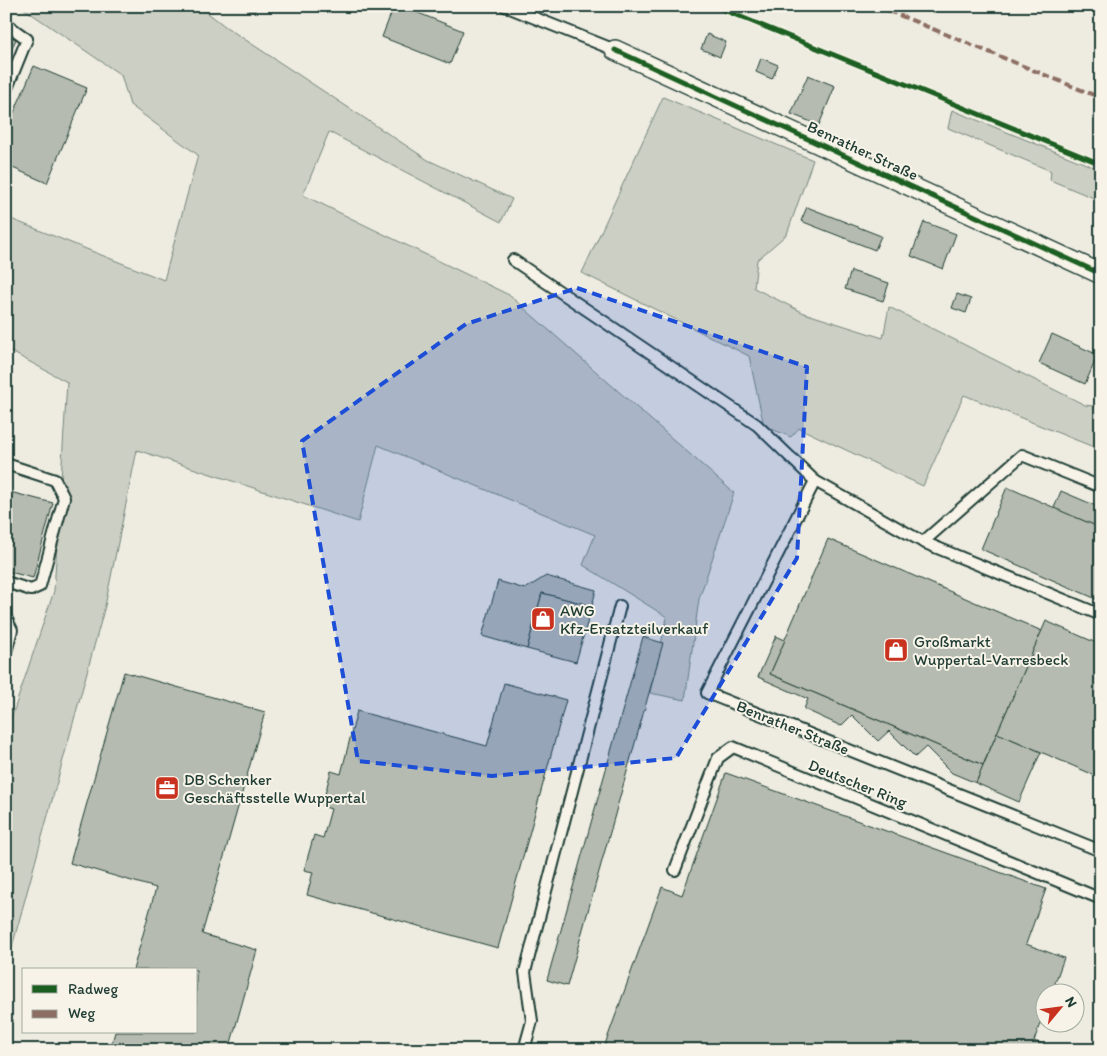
<svg xmlns="http://www.w3.org/2000/svg" width="1107" height="1056" font-family="Itim,sans-serif">
  <rect width="100%" height="100%" fill="#eeece1"/>
  <filter id="ink" filterUnits="userSpaceOnUse"><feTurbulence type="fractalNoise" baseFrequency=".02" numOctaves="2"/><feDisplacementMap in="SourceGraphic" scale="10" xChannelSelector="R" yChannelSelector="G"/><feConvolveMatrix kernelMatrix="1 2 1 2 8 2 1 2 1" color-interpolation-filters="sRGB"/></filter>
  <g filter="url(#ink)">
    <g fill="#cccfc4" stroke="#76867c">
      <polygon points="20,6 199,6 226,27 428,160 512,199 501,222 329,132 303,195 509,295 734,493 699,599 685,700 650,693 667,617 583,565 595,535 378,445 358,522 137,450 105,606 6,969 6,734 54,591 67,382 6,349 6,217 164,280 198,155 130,105 121,75"/>
      <polygon points="663,97 813,160 787,234 757,260 754,288 804,313 883,338 889,307 1085,405 1101,407 1101,450 964,395 923,486 799,428 791,437 764,426 749,356 582,273"/>
      <polygon points="952,110 1101,170 1101,201 1050,180 1051,171 948,128"/>
    </g>
    <g fill="#b5bbb0" stroke="#1f3d34">
      <polygon points="239,6 257,6 254,12"/>
      <polygon points="394,6 401,6 463,31 450,64 382,37"/>
      <polygon points="707,34 726,42 720,57 701,49"/>
      <polygon points="6,35 16,39 6,62"/>
      <polygon points="761,58 778,65 772,79 756,72"/>
      <polygon points="34,66 87,88 47,183 6,165 6,131"/>
      <polygon points="808,75 835,86 819,125 791,114"/>
      <polygon points="807,207 881,236 875,250 801,221"/>
      <polygon points="924,222 956,234 943,269 911,256"/>
      <polygon points="851,271 889,283 883,301 845,289"/>
      <polygon points="957,294 971,299 966,313 952,308"/>
      <polygon points="1052,334 1098,355 1085,384 1039,363"/>
      <polygon points="1007,487 1101,528 1101,601 981,549"/>
      <polygon points="6,491 53,503 33,578 6,571"/>
      <polygon points="1061,491 1101,508 1101,528 1054,508"/>
      <polygon points="828,539 1042,631 983,765 770,674"/>
      <polygon points="546,576 596,590 592,606 542,593 527,649 482,636 498,581 525,589"/>
      <polygon points="542,593 592,606 576,662 527,649"/>
      <polygon points="1046,621 1101,645 1101,778 997,733"/>
      <polygon points="776,636 785,640 770,674 983,765 976,783 952,773 926,747 915,757 889,731 878,741 852,715 841,726 804,709 808,699 758,677"/>
      <polygon points="643,637 663,643 567,986 547,980"/>
      <polygon points="124,672 265,712 202,934 257,950 229,1050 110,1050 115,1032 196,1032 196,970 133,970 156,888 70,863"/>
      <polygon points="504,683 566,700 498,948 307,895 313,872 304,870 314,835 323,838 331,809 322,806 331,771 341,774 357,711 487,746"/>
      <polygon points="997,733 1041,752 1019,802 976,783"/>
      <polygon points="726,773 1046,889 1026,944 1064,958 1051,994 1044,994 1044,1012 1034,1041 1059,1050 603,1050 662,887 682,895"/>
    </g>
    <g fill="none" stroke-linecap="round" stroke-linejoin="round">
      <defs>
        <g id="lane">
          <polyline points="505,6 615,50"/>
          <polyline points="6,24 27,39 6,91"/>
          <polyline points="513,260 757,425 815,481 923,542 1022,455 1101,487"/>
          <polyline points="6,464 55,480 64,498 40,586 31,590 6,582"/>
          <polyline points="815,481 707,693 1101,851"/>
          <polyline points="923,542 1101,615"/>
          <polyline points="6,618 12,630 6,652"/>
          <polyline points="675,870 718,758 733,747 1101,899"/>
          <polyline points="524,1050 532,1021 525,972 620,606"/>
        </g>
        <polyline id="street" points="615,50 1101,274"/>
      </defs>
      <use href="#lane" stroke="#1f3d34" stroke-width="14"/>
      <use href="#street" stroke="#1f3d34" stroke-width="22"/>
      <use href="#lane" stroke="#f7f3e8" stroke-width="10"/>
      <use href="#street" stroke="#f7f3e8" stroke-width="19"/>
      <polyline stroke="#8d6e63" stroke-width="4" stroke-dasharray="8 4" stroke-linecap="butt" points="877,6 1101,98"/>
      <defs>
        <g id="cycleway">
          <polyline points="714,6 1101,164"/>
          <polyline points="615,50 1101,274"/>
        </g>
      </defs>
      <use href="#cycleway" stroke="#f7f3e8" stroke-width="8"/>
      <use href="#cycleway" stroke="#1b5e20" stroke-width="5"/>
    </g>
  </g>
  <path fill="#1d4ed8" fill-opacity="0.2" stroke="#1d4ed8" stroke-width="4" stroke-dasharray="10 6" stroke-linejoin="round" d="M577 288 807 367 797 558 676 758 492 776 358 761 302 441 466 324Z"/>
  <defs>
    <symbol id="shop-square" viewBox="-11 -11 22 22"><rect x="-9" y="-9" width="18" height="18" rx="4" fill="#c8321e" stroke="#f7f3e8"/><path d="M-5-2.5h2.3a2.7 3.5 0 0 1 5.4 0H5L5.5 6h-11ZM-1.5-2.5h3a1.5 2.3 0 0 0-3 0Z" fill="#fff"/></symbol>
    <symbol id="office-square" viewBox="-11 -11 22 22"><rect x="-9" y="-9" width="18" height="18" rx="4" fill="#c8321e" stroke="#f7f3e8"/><path d="M-6-3h4V-5.5h4V-3h4V5H-6ZM-1-4.5V-3h2v-1.5ZM-6 0V1H6V0Z" fill="#fff"/></symbol>
  </defs>
  <g fill-rule="evenodd">
    <use href="#shop-square" x="529" y="605" width="28" height="28"/>
    <use href="#shop-square" x="882" y="636" width="28" height="28"/>
    <use href="#office-square" x="153" y="774" width="28" height="28"/>
  </g>
  <g text-anchor="middle" stroke-width="4" stroke-linejoin="round" paint-order="stroke">
    <g font-size="16" fill="#1f3d34" stroke="#f7f3e8">
      <text transform="translate(863 150) rotate(25)" y="6">Benrather Straße</text>
      <text transform="translate(793 727) rotate(22)" y="6">Benrather Straße</text>
      <text transform="translate(858 783) rotate(22)" y="6">Deutscher Ring</text>
    </g>
    <g font-size="16" fill="#1f3d34" stroke="#f7f3e8" text-anchor="start">
      <text x="560" y="616">AWG<tspan x="560" dy="18">Kfz-Ersatzteilverkauf</tspan></text>
      <text x="914" y="647">Großmarkt<tspan x="914" dy="18">Wuppertal-Varresbeck</tspan></text>
      <text x="184" y="785">DB Schenker<tspan x="184" dy="18">Geschäftsstelle Wuppertal</tspan></text>
    </g>
  </g>
  <rect width="1107" height="1056" fill="none" stroke="#f7f3e8" stroke-width="25"/>
  <rect x="12" y="12" width="1082" height="1031" fill="none" stroke="#1f3d34" stroke-width="2" filter="url(#ink)"/>
  <rect x="22" y="968" width="175" height="65" fill="#f7f3e8" stroke="#a1aaa0"/>
  <rect x="32" y="985" width="25" height="8" fill="#1b5e20" stroke="#a1aaa0"/>
  <text x="68" y="994" font-size="15" fill="#1f3d34">Radweg</text>
  <rect x="32" y="1010" width="25" height="8" fill="#8d6e63" stroke="#a1aaa0"/>
  <text x="68" y="1018" font-size="15" fill="#1f3d34">Weg</text>
  <g transform="translate(1060 1008) rotate(61)"><circle r="24" fill="#f7f3e8" stroke="#a1aaa0"/>
  <path d="M0-4L9 19L0 12L-9 19Z" fill="#c8321e"/>
  <text y="-8" font-size="14" font-weight="bold" text-anchor="middle" fill="#1f3d34">N</text>
  </g>
</svg>
